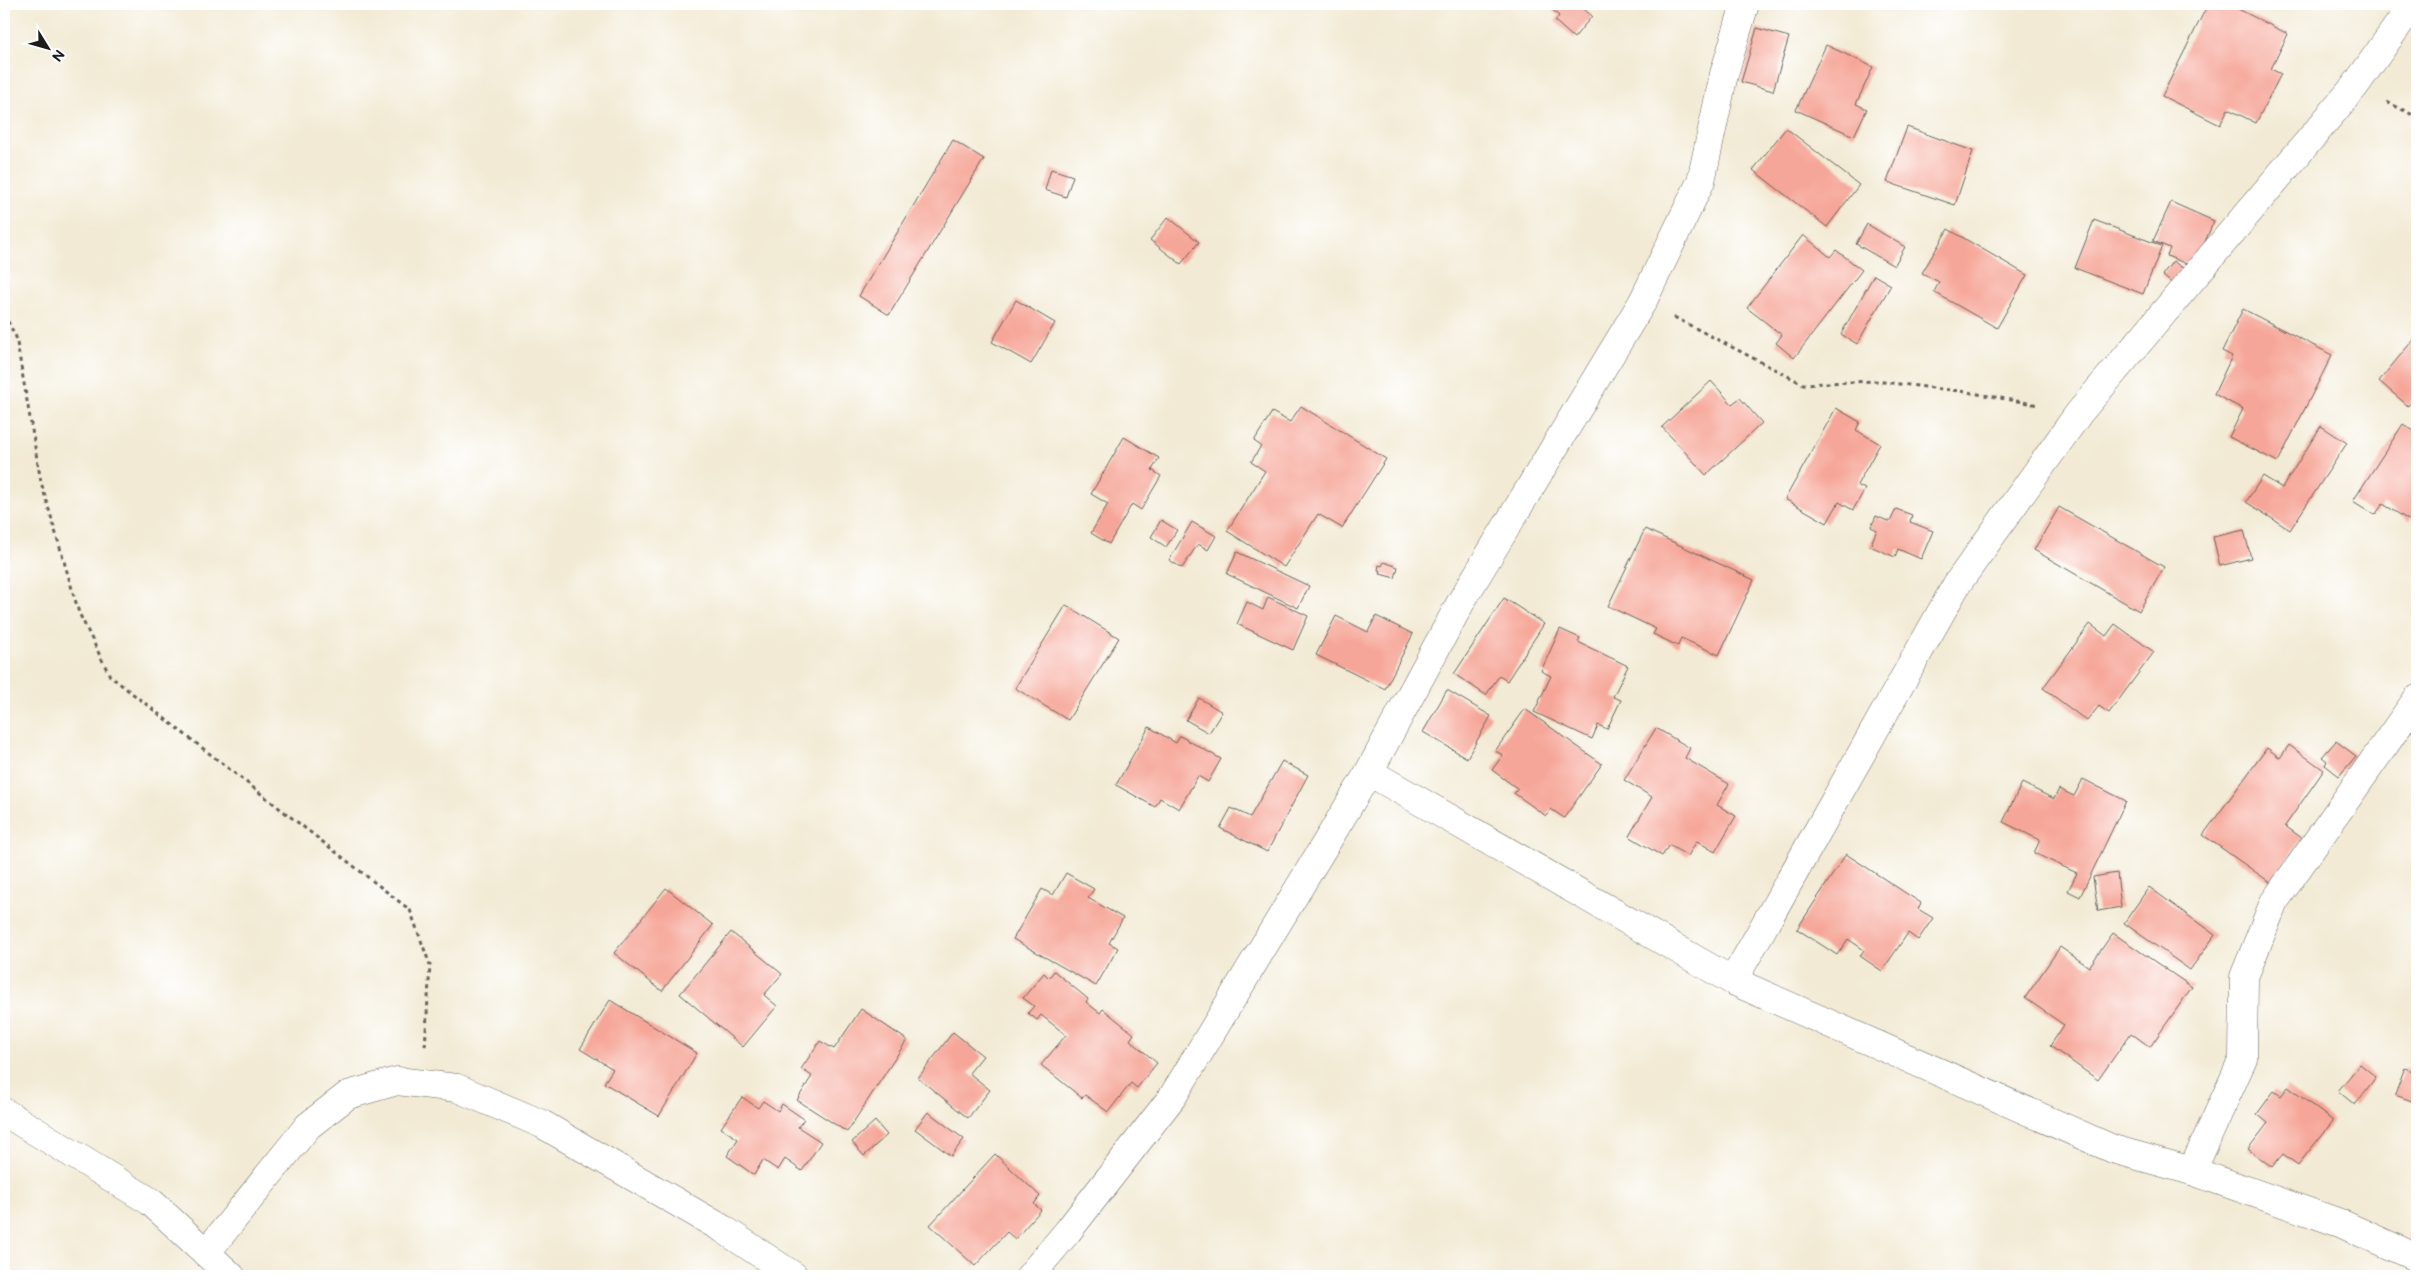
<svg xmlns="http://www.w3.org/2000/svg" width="2421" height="1280" font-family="'Balsamiq Sans',sans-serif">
  <rect width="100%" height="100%" fill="#fff"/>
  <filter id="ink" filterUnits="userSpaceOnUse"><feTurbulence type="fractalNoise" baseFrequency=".02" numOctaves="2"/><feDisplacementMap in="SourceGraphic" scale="10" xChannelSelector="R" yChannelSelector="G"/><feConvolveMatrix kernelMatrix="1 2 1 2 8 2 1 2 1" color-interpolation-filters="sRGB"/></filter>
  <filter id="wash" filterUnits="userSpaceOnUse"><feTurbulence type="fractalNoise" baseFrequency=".0096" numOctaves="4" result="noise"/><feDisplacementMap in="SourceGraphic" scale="20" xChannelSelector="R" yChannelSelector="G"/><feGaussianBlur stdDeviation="1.12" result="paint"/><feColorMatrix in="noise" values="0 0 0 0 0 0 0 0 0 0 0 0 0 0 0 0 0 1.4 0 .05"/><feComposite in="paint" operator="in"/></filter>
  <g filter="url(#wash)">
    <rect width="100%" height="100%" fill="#f2ead4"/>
    <g id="blocks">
      <g fill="#f6a698">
        <polygon points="1552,4 1564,4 1567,6 1569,4 1578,4 1592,16 1574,38 1555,21 1559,16 1549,7"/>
        <polygon points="2208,4 2228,4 2288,34 2271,69 2281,74 2256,123 2228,109 2220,125 2162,96"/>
        <polygon points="1757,28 1789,37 1773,91 1741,82"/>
        <polygon points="1826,45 1873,67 1856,104 1867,109 1854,136 1796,110"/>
        <polygon points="1907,127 1973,151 1955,205 1887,182"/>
        <polygon points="1786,128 1859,185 1827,227 1753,170"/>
        <polygon points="953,140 984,159 889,315 859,296"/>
        <polygon points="1051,169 1073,176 1066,197 1045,190"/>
        <polygon points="2171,202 2214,221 2194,267 2167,256 2170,248 2153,241"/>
        <polygon points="1168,217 1199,242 1181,264 1150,240"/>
        <polygon points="2094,220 2162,246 2143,294 2075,268"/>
        <polygon points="1867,224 1905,247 1894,266 1856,244"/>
        <polygon points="1948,229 2027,275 1997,328 1934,292 1939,282 1922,273"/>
        <polygon points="1803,235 1830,257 1836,250 1862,270 1794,358 1776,343 1782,335 1747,308"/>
        <polygon points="2173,261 2188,272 2176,287 2162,275"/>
        <polygon points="1874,275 1891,285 1857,344 1841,334"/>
        <polygon points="1016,300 1055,323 1031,364 992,342"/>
        <polygon points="2243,309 2332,355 2278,462 2229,437 2243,409 2214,394 2232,356 2222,351"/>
        <polygon points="2417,335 2417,395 2408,406 2379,381"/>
        <polygon points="1711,381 1732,404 1740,398 1762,423 1706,475 1662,427"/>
        <polygon points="1301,406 1386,459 1342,528 1318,514 1284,567 1227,531 1265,471 1251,462 1261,446 1254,441 1272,412 1290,422"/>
        <polygon points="1836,408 1860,422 1856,430 1880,444 1857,485 1865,489 1853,510 1839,502 1827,523 1785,499"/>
        <polygon points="2403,424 2417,433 2417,510 2410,521 2383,504 2375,515 2353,501"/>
        <polygon points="2321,426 2347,443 2290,530 2246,502 2263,476 2282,488"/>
        <polygon points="1124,437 1159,458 1152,470 1161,476 1141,510 1132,504 1109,544 1091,533 1108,504 1091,494"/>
        <polygon points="2059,507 2164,567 2139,611 2034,550"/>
        <polygon points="1896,509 1912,515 1910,522 1933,531 1921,559 1898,549 1895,557 1870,546 1877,530 1871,527 1876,516 1890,522"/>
        <polygon points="1161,520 1177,530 1166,547 1151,537"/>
        <polygon points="1192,522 1216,536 1208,550 1198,544 1182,568 1169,560"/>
        <polygon points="1645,529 1754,580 1719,655 1681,638 1678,646 1653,634 1656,629 1608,606"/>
        <polygon points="2244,530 2251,558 2220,566 2213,537"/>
        <polygon points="1237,552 1309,586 1298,608 1227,574"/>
        <polygon points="1384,562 1398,567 1395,578 1380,574 1381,571 1378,570 1379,565 1382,566"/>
        <polygon points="1268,597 1308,616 1293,650 1237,624 1247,602 1263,610"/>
        <polygon points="1504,598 1544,624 1507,681 1499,676 1486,695 1454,674"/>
        <polygon points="1066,605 1119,638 1068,720 1015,688"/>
        <polygon points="1336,616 1368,632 1376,616 1413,634 1385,689 1316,655"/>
        <polygon points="2090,624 2106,636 2115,624 2154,652 2109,713 2099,706 2087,721 2043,688"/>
        <polygon points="1560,629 1580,638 1578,642 1628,666 1613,697 1621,700 1607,729 1598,725 1592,739 1534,712 1551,676 1541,671"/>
        <polygon points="1447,690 1491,716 1467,758 1423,732"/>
        <polygon points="1199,698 1222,712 1209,733 1186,720"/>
        <polygon points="1525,709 1602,764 1564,818 1551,809 1546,816 1514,793 1518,789 1492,770 1503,755 1495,751"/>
        <polygon points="1149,727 1176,743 1180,736 1221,759 1208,782 1198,776 1179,809 1160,798 1155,807 1116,785"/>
        <polygon points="1656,728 1690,748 1685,758 1729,784 1717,805 1736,816 1715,852 1697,841 1688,856 1669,845 1662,856 1629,836 1652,797 1624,780"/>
        <polygon points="2336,741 2356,756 2339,776 2325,765 2327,761 2322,757"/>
        <polygon points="2289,745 2324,770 2285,826 2302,838 2271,883 2203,835 2267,748 2280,758"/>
        <polygon points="1282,761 1308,775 1267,852 1220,828 1231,808 1250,817"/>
        <polygon points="2083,779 2126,801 2080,897 2068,891 2077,873 2034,853 2040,840 2003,822 2022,783 2054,799 2059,789 2074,796"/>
        <polygon points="1846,854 1921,903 1918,909 1933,918 1918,940 1908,933 1882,971 1860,956 1864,950 1848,939 1837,955 1797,929"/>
        <polygon points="1066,873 1094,889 1088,898 1123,918 1109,943 1118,948 1096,986 1013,939 1042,889 1053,895"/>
        <polygon points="2117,873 2121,907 2098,911 2093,877"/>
        <polygon points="2149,887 2215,935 2190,970 2124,923"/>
        <polygon points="666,888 713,925 662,991 614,953"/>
        <polygon points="731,932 782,974 764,995 777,1006 743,1047 680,994"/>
        <polygon points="2113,933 2192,987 2150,1047 2131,1033 2098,1080 2050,1046 2064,1025 2025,998 2060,947 2089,967"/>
        <polygon points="1054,971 1088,999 1086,1002 1100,1013 1103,1009 1134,1034 1130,1040 1157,1063 1137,1088 1131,1083 1108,1112 1085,1095 1082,1098 1041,1065 1066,1035 1041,1015 1037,1020 1028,1013 1034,1006 1023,998 1044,973 1049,978"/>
        <polygon points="610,1000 697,1053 659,1116 604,1083 613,1069 580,1049"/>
        <polygon points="861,1009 907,1040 847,1132 797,1100 812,1076 801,1069 820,1041 834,1049"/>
        <polygon points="953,1032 983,1056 969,1073 990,1090 968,1118 918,1078"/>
        <polygon points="2360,1064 2376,1077 2355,1105 2338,1091"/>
        <polygon points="2405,1068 2417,1073 2417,1088 2412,1101 2395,1095"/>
        <polygon points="2288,1087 2333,1121 2298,1165 2283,1154 2272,1167 2248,1149 2268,1123 2257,1114 2274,1091 2281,1096"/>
        <polygon points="742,1097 758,1108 763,1101 778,1111 782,1104 804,1119 798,1127 821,1142 802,1171 785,1159 778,1170 763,1160 754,1175 727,1156 738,1139 721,1128"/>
        <polygon points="928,1112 964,1139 951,1156 915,1129"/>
        <polygon points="875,1121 887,1135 864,1156 852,1142"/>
        <polygon points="995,1154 1040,1196 1034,1204 1041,1210 1015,1239 1007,1232 975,1266 930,1225"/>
      </g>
    </g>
  </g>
  <g filter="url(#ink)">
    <use href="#blocks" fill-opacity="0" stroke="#67645c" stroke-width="1"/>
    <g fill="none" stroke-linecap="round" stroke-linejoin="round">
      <defs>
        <g id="minor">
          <polyline points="1369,772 1733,981 2113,1149 2192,1171 2340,1223 2417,1258"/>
          <polyline points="1733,981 1957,584 2079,413 2355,86 2413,4"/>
          <polyline points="4,1112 151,1202 231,1276"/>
          <polyline points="2192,1171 2243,1059 2244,977 2274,902 2417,699"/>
          <polyline points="206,1253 308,1126 348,1095 397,1081 457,1088 542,1124 723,1229 794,1276"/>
          <polyline points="1030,1276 1068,1231 1173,1096 1369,772 1462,600 1643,301 1701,181 1724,74 1745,4"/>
        </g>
      </defs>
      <use href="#minor" stroke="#67645c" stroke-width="29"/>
      <g stroke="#67645c" stroke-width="3" stroke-dasharray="4 4" stroke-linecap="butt">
        <polyline points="2387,102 2417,117"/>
        <polyline points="4,314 16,337 41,482 79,613 110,676 410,910 430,965 425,1048"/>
        <polyline points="1674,317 1803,384 1875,381 1967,392 2039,405"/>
      </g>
      <use href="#minor" stroke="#fff" stroke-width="28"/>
    </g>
  </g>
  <rect width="2421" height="1280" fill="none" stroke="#fff" stroke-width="20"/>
  <g transform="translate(48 48) rotate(127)" stroke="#ffffff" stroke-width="4" paint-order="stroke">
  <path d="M0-4L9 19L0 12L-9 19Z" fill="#1c1c1c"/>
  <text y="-8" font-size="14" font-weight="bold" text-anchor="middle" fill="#1c1c1c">N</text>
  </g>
</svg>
